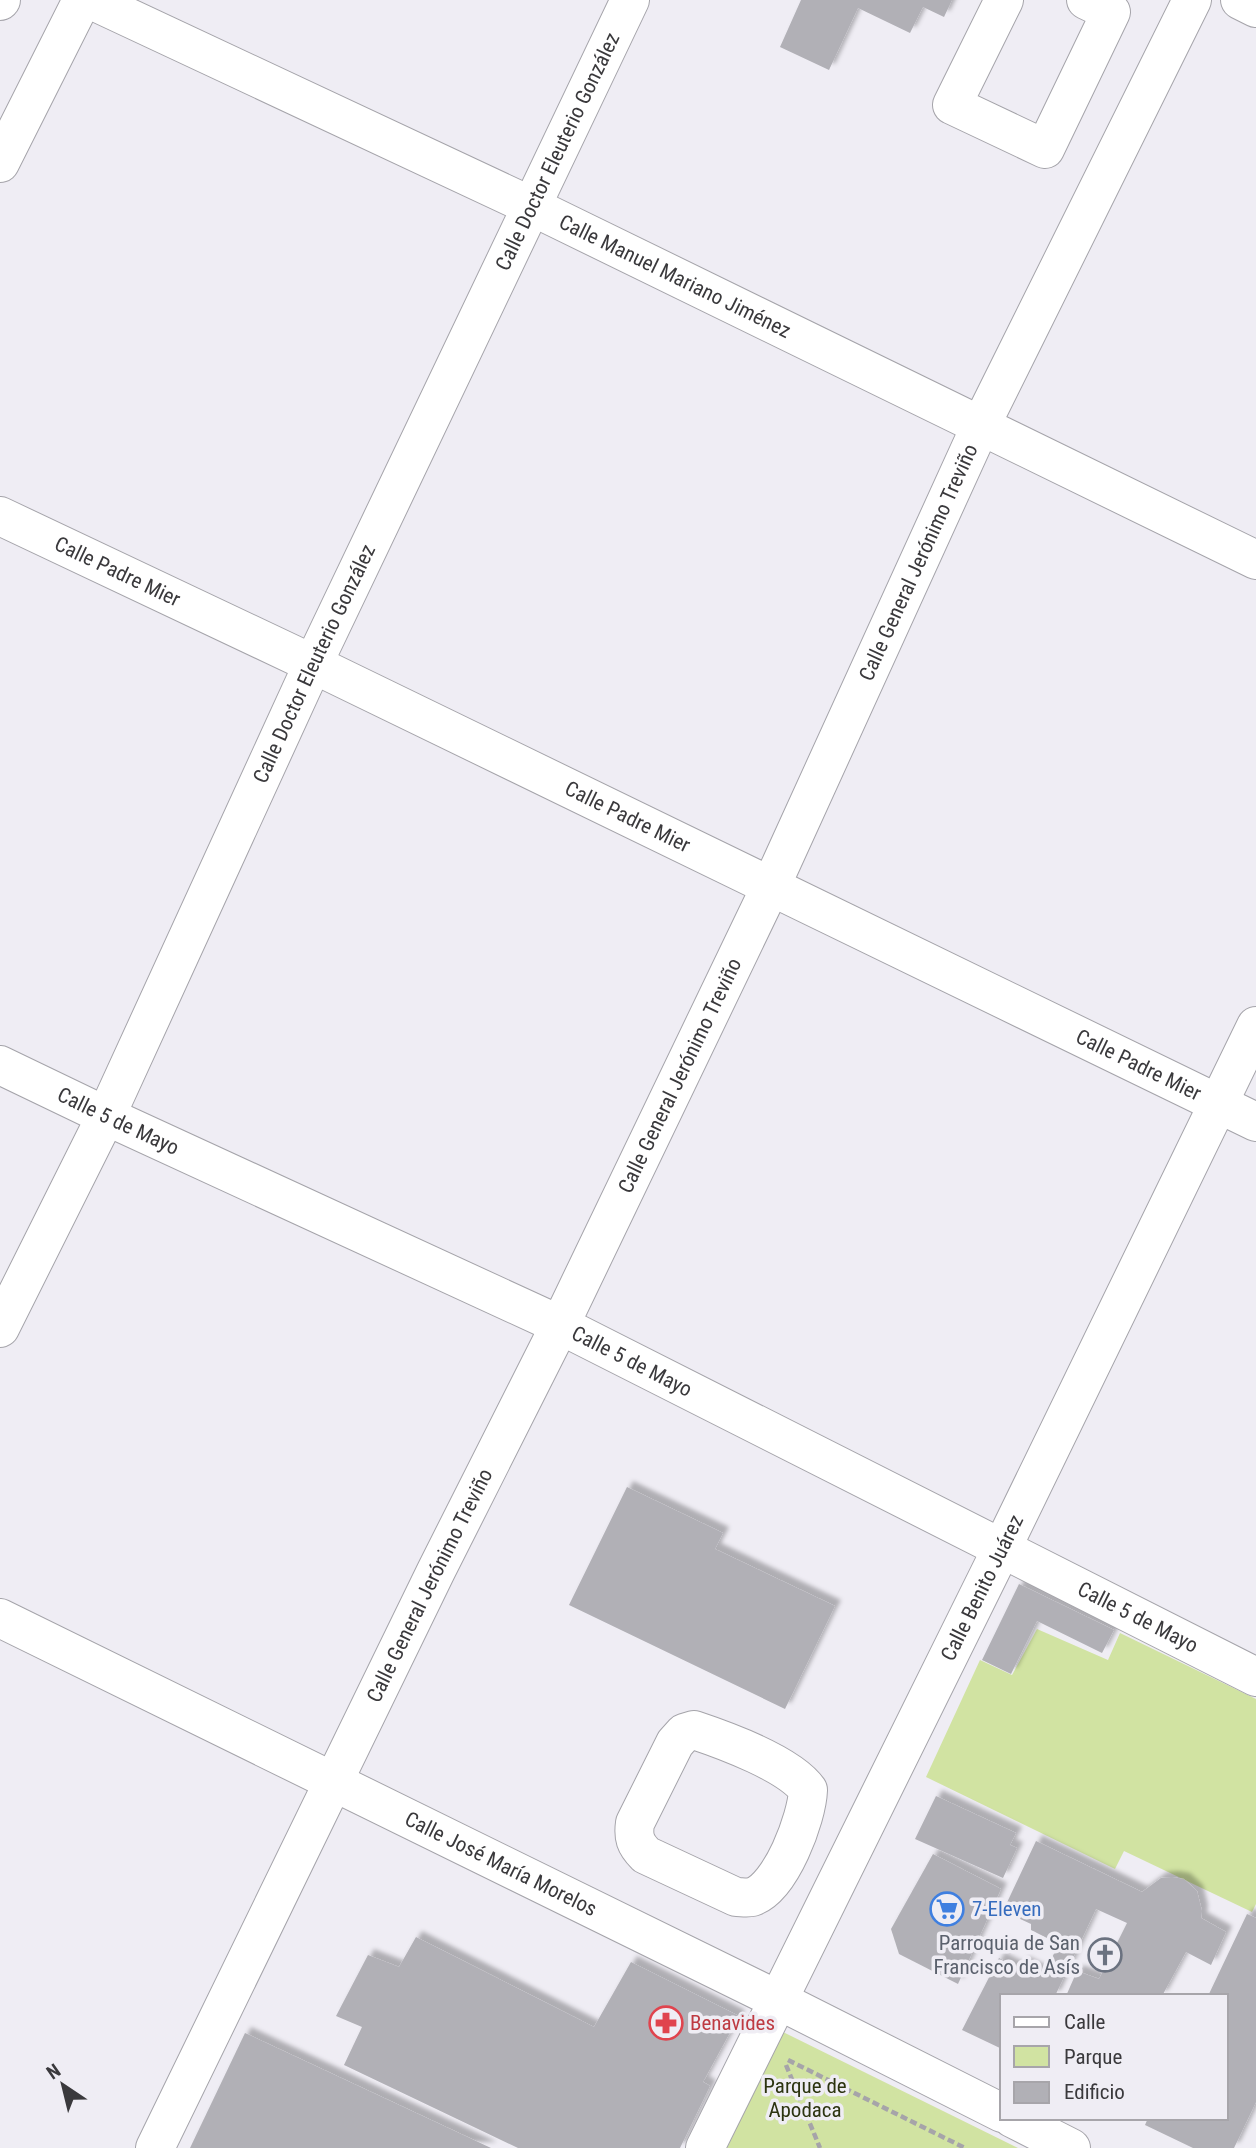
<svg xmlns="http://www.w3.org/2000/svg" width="1256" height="2148" font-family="'Roboto Condensed',sans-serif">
  <defs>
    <filter id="shadow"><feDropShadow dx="6" dy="-6" stdDeviation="2" flood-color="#0004"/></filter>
  </defs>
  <rect width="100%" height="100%" fill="#efedf4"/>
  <g fill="#d1e3a2">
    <polygon points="1037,1629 1108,1660 1120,1633 1256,1699 1256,1904 1252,1912 1124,1851 1115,1869 926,1777 980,1660 1012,1675"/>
    <polygon points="783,2032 1018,2148 727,2148"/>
  </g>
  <g fill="#b1b0b6" filter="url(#shadow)">
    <polygon points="801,0 952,0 944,17 923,7 910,33 858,8 829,70 780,47"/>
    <polygon points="627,1487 723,1533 715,1549 835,1606 785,1709 569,1605"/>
    <polygon points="1019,1584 1114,1630 1102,1653 1037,1621 1011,1674 982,1660"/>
    <polygon points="936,1796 1016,1833 1010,1845 1017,1848 1003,1878 915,1839"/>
    <polygon points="1036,1841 1142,1892 1161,1878 1172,1877 1184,1879 1197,1891 1202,1911 1201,1918 1226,1932 1211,1965 1186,1952 1162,1996 1066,1996 1077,1971 1099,1979 1127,1923 1096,1909 1055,1996 1002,1996 1002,2049 962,2030 999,1958 1020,1969 1023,1962 1044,1973 1059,1944 1031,1930 1031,1924 1003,1911"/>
    <polygon points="933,1854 1001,1889 958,1984 899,1954 891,1929"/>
    <polygon points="1247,1914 1256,1918 1256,2102 1234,2148 1193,2148 1145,2125 1148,2118 1226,2118 1226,1996 1208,1996"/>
    <polygon points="416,1937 594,2027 631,1962 739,2016 703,2082 710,2086 680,2148 518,2148 344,2065 362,2027 336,2016 368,1955 399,1967"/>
    <polygon points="245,2033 491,2148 190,2148"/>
  </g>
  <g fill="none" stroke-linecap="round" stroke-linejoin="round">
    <defs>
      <g id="minor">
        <path id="s1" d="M91 0 531 206 1256 560"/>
        <polyline points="1004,0 952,105 1045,149 1111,12 1086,0"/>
        <polyline points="1240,0 1256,8"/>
        <polyline points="0,1 1,0"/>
        <polyline points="0,163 82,0"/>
        <path id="s2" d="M0 516 313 664 1256 1122"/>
        <path id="s3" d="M0 1065 106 1116 560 1325 1256 1677"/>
        <path id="s4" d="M0 1328 106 1116 313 664 630 0"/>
        <path d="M694 1730C724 1740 790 1764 808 1790 807 1818 781 1888 752 1897 747 1898 741 1897 736 1897L646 1855C635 1844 633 1837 635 1823L675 1743 684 1733Z"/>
        <path id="s5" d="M155 2148 436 1571 560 1325 771 886 981 425 1192 0"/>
        <path id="s6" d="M705 2148 1001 1550 1256 1026"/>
      </g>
      <g id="major">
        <path id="s7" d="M0 1618 778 2000 1002 2113"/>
        <polyline points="1012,2118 1071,2148"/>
      </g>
    </defs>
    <use href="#minor" stroke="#a5a4aa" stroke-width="40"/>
    <use href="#major" stroke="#a5a4aa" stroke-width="40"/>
    <g stroke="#a6a4a9" stroke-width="4.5" stroke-dasharray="7 3.5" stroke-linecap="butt">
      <polyline points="788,2060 965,2148"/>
      <polyline points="786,2065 820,2148"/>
    </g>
    <use href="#minor" stroke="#fff" stroke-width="38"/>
    <use href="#major" stroke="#fff" stroke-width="38"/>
  </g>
  <defs>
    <symbol id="supermarket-ring" viewBox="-11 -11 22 22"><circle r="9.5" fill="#efedf4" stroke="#3f7fe0" stroke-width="1.5"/><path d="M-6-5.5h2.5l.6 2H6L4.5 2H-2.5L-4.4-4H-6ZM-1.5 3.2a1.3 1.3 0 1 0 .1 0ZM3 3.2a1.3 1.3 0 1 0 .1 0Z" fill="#3f7fe0"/></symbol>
    <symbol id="church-ring" viewBox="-11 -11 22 22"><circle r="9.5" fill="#efedf4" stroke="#6b7280" stroke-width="1.5"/><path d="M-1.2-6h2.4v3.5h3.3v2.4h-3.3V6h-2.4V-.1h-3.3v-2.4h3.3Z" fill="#6b7280"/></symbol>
    <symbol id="pharmacy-ring" viewBox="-11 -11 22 22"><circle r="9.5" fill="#efedf4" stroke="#e0444e" stroke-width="1.5"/><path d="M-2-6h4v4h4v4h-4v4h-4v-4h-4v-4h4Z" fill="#e0444e"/></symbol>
  </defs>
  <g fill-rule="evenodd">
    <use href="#supermarket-ring" x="928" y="1890" width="38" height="38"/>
    <use href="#church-ring" x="1086" y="1936" width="38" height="38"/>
    <use href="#pharmacy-ring" x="647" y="2004" width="38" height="38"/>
  </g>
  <g text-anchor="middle" stroke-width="7" stroke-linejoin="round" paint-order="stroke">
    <g font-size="21" fill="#3a393c" stroke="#efedf4">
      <text dy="7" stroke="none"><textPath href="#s4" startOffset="1302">Calle Doctor Eleuterio González</textPath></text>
      <text dy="7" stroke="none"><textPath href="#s1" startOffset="646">Calle Manuel Mariano Jiménez</textPath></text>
      <text dy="7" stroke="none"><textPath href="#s5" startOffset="1760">Calle General Jerónimo Treviño</textPath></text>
      <text dy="7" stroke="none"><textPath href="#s2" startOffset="130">Calle Padre Mier</textPath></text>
      <text dy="7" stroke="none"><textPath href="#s4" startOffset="735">Calle Doctor Eleuterio González</textPath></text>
      <text dy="7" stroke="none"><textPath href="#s2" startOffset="696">Calle Padre Mier</textPath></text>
      <text dy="7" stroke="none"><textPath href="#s2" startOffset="1264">Calle Padre Mier</textPath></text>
      <text dy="7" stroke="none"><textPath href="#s5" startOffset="1194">Calle General Jerónimo Treviño</textPath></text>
      <text dy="7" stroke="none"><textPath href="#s3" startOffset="131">Calle 5 de Mayo</textPath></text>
      <text dy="7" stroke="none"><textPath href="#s3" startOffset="698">Calle 5 de Mayo</textPath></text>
      <text dy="7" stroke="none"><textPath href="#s5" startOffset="626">Calle General Jerónimo Treviño</textPath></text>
      <text dy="7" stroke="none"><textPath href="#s6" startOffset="625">Calle Benito Juárez</textPath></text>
      <text dy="7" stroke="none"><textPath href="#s3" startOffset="1265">Calle 5 de Mayo</textPath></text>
      <text dy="7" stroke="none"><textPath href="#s7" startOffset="558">Calle José María Morelos</textPath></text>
    </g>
    <g font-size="21" fill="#366cbe" stroke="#efedf4" text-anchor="start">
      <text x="972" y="1916">7-Eleven</text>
    </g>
    <g font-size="21" fill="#5b616d" stroke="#efedf4" text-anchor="end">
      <text x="1080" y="1950">Parroquia de San<tspan x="1080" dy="24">Francisco de Asís</tspan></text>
    </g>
    <g font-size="21" fill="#be3a42" stroke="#efedf4" text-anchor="start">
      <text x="690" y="2030">Benavides</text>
    </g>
    <g font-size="21" fill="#2c3410" stroke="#efedf4">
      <text x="805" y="2093">Parque de<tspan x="805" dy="24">Apodaca</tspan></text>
    </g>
  </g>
  <rect x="1000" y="1994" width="228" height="126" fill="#efedf4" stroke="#a7a5aa" stroke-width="2"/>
  <rect x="1014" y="2017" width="35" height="10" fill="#ffffff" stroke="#a7a5aa" stroke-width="2"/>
  <text x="1064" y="2029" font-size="21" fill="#3a393c">Calle</text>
  <rect x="1014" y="2046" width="35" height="21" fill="#d1e3a2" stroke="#a7a5aa" stroke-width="2"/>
  <text x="1064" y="2064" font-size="21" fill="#3a393c">Parque</text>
  <rect x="1014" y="2082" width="35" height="21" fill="#b1b0b6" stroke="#a7a5aa" stroke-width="2"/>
  <text x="1064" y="2099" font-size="21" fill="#3a393c">Edificio</text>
  <g transform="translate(63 2085) rotate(325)" stroke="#efedf4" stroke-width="5" paint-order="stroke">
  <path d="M0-5L12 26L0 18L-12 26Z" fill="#3a393c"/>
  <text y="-10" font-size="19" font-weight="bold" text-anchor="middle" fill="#3a393c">N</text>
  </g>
</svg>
